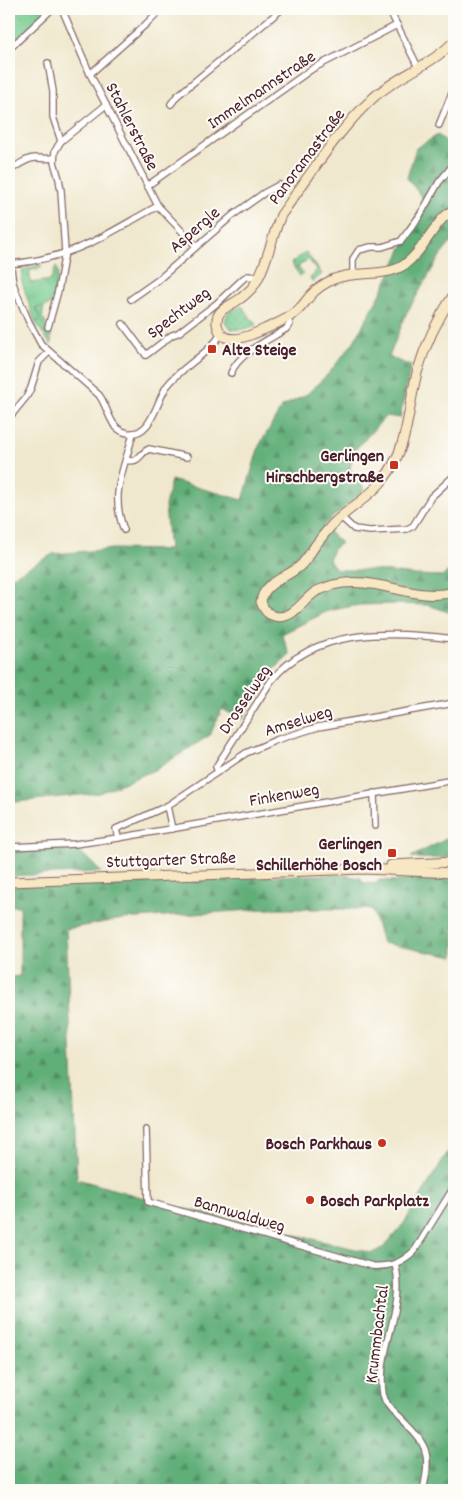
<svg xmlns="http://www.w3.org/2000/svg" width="463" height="1499" font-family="Dekko,sans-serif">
  <defs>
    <pattern id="grass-dots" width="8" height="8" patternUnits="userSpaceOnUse" patternTransform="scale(1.25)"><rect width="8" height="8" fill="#75ca8d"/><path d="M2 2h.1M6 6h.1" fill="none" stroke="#67ad7a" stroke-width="1.8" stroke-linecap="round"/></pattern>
    <pattern id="forest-firs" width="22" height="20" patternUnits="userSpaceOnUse" patternTransform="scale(1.25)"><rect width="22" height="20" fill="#60ae78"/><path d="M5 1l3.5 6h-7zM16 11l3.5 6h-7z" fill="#518d63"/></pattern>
    <pattern id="park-crowns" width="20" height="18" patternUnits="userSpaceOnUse" patternTransform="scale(1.25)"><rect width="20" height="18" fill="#75ca8d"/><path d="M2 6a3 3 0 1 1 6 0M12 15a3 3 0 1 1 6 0" fill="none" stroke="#67ad7a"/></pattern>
  </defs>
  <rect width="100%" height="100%" fill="#fdfcf7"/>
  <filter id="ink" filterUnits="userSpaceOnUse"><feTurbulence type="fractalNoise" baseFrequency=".02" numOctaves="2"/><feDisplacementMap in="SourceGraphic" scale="10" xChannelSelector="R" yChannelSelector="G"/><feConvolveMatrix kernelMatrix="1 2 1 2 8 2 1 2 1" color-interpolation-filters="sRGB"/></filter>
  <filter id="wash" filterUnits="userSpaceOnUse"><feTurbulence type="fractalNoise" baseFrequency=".0096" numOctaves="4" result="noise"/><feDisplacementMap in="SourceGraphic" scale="20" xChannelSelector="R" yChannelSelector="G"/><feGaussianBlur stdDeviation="1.12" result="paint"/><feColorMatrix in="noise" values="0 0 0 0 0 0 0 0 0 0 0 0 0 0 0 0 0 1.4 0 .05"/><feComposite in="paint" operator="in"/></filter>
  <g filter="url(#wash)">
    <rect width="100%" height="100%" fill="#f0e8ce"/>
    <g fill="url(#grass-dots)" stroke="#60745c">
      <polygon points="306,252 322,274 313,282 310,278 315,274 314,273 317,270 308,259 298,267 303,274 300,276 291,263"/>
      <polygon points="44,306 42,319 45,320 46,331 49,331 49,335 51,335 51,345 35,322 39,321 35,308"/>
      <path d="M242 306 256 325C245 329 232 335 225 322L228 312Z"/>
    </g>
    <g fill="url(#forest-firs)" stroke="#556652">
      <polygon points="438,135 454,147 454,239 440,256 406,314 389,357 411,366 400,418 386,416 354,451 350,469 365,489 323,526 341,543 333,549 329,560 337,570 374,570 415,575 443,576 454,566 454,614 428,605 396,604 359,605 328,611 282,634 290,655 264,679 242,719 222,709 210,735 157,769 99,793 15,802 9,806 9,578 53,554 113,549 169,550 165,506 171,480 243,500 259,446 282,407 307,394 328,374 353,343 381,293 424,200 407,178 416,148"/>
      <path d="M454 835V858C441 857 425 860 411 857Z"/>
      <polygon points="77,848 101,872 9,876 9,849"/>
      <path d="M300 875H343L361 878V881L364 883 376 884 379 880C388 880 400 882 408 879V877L419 876 416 877H454V957L382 943 372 909H265L123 919 66 929 77 1179 166 1204 372 1253 384 1247 404 1223 449 1150 454 1133V1490H9V977L20 976V906H9V886Z"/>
    </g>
    <g fill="url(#park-crowns)" stroke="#60745c">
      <polygon points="9,9 48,9 9,45"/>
      <polygon points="41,264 41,268 38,268 38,270 30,270 30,283 51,280 56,266 58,274 53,299 51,300 50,305 35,308 40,317 39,321 35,322 21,279 23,270"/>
    </g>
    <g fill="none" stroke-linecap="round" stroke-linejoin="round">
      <polyline stroke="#3fadbc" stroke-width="2" points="452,1490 454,1478"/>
    </g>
  </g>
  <g filter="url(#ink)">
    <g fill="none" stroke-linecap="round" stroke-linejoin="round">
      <defs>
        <g id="street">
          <polyline points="62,9 90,74 158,206 196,246"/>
          <polyline points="389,9 418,67"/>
          <polyline points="9,49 52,9"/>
          <polyline points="48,63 53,91 53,117 61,141"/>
          <polyline points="90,74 145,25 161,9"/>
          <polyline points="171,104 177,96 282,9"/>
          <polyline points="439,125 454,88"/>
          <path d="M9 171C17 166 26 158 36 158 42 158 47 159 54 158"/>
          <polyline points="147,186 312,69 397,25"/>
          <path d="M9 254 13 283 17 294 29 322 41 344 99 395C109 408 109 430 128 433 152 436 156 402 167 386 182 366 208 355 222 333"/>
          <path d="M9 264C36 262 66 254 90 243 114 232 135 218 158 206"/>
          <polyline points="353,275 353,259 359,250 371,247 382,247 401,241 419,217 439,182 454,164"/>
          <polyline points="131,299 158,280 233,215 264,193 279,185"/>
          <polyline points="123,324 146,355 172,335 178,333 216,304 244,278 248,276 258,277"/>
          <polyline points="48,327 58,291 65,252 61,191 59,179 54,162 55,151 61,141 106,105"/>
          <path d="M231 373C239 353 268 340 286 329L290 324 287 318"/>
          <polyline points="9,418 27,396 31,388 39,362 49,352"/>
          <path d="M126 460C140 464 139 453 149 449L187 457"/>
          <polyline points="341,517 354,529 370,531 407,529 413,526 431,497 454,476"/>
          <path d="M124 530C109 492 125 469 133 433"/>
          <path d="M218 771 216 767 271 681C314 627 392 631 454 639"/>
          <polyline points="374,793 375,826"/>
          <polyline points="167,806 172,829"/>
          <polyline points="118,838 116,829 167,806 246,753 276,740 318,727 454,703"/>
          <polyline points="9,847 75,844 118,838 454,780"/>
          <path d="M146 1129 148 1202 372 1266C390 1267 402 1263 415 1250L454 1187"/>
          <path d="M395 1264C407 1307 376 1350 383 1394 385 1403 391 1410 398 1416 425 1443 433 1450 423 1490"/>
        </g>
        <g id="secondary">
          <path d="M454 41C434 64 397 76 373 98 337 131 310 175 281 215 272 236 265 272 252 288 248 292 245 295 241 298 231 306 215 309 217 324 222 350 251 335 265 329 275 324 286 320 295 313 301 308 305 302 310 296 316 289 325 283 334 279 356 270 384 278 404 265 421 253 429 233 443 218 446 215 451 212 454 208"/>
          <path d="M454 294C438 318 425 345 417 373 407 411 409 448 383 480 370 497 349 508 334 523 327 530 321 538 315 546 310 553 307 559 301 565 289 577 263 582 261 602 263 608 267 614 274 616 292 621 302 601 315 592 321 589 327 587 333 585 374 574 415 603 454 592"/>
          <polyline points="391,865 454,862"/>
          <polyline points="9,882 364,869 454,873"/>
        </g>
      </defs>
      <use href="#street" stroke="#846564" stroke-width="8"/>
      <use href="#secondary" stroke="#846564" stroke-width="11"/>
      <use href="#street" stroke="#fff" stroke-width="5.5"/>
      <use href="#secondary" stroke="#f8e7c3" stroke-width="9"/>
    </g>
  </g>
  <g fill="#c8321e" stroke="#fdfcf7" stroke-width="2">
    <rect x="207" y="344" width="10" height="10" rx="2.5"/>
    <rect x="389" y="460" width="10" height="10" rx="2.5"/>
    <rect x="387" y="848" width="10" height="10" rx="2.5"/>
    <circle cx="382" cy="1143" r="5"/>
    <circle cx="310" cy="1200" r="5"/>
  </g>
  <g text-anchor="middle" stroke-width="4" stroke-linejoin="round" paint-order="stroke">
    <g font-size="18" fill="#4a1f2b" stroke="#fdfcf7">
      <text transform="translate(261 89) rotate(-34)" y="6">Immelmannstraße</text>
      <text transform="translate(133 126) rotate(63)" y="6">Stahlerstraße</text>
      <text transform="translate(306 156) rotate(-53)" y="6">Panoramastraße</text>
      <text transform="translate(194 229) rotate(-41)" y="6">Aspergle</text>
      <text transform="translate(178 312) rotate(-37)" y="6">Spechtweg</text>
      <text transform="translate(244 699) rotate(-56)" y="6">Drosselweg</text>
      <text transform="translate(298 720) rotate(-17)" y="6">Amselweg</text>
      <text transform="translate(284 794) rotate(-10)" y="6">Finkenweg</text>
      <text transform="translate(171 859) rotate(-2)" y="6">Stuttgarter Straße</text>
      <text transform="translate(240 1213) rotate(16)" y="6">Bannwaldweg</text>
      <text transform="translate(376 1334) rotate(-83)" y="6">Krummbachtal</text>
    </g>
    <g font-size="18" font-weight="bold" fill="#4a1f2b" stroke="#fdfcf7" text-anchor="end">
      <text x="222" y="355" text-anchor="start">Alte Steige</text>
      <text x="384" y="461">Gerlingen<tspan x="384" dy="21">Hirschbergstraße</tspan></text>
      <text x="382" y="849">Gerlingen<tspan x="382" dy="21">Schillerhöhe Bosch</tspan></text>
      <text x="372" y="1149">Bosch Parkhaus</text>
      <text x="320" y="1206" text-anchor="start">Bosch Parkplatz</text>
    </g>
  </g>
  <rect width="463" height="1499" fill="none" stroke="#fdfcf7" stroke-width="30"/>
</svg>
